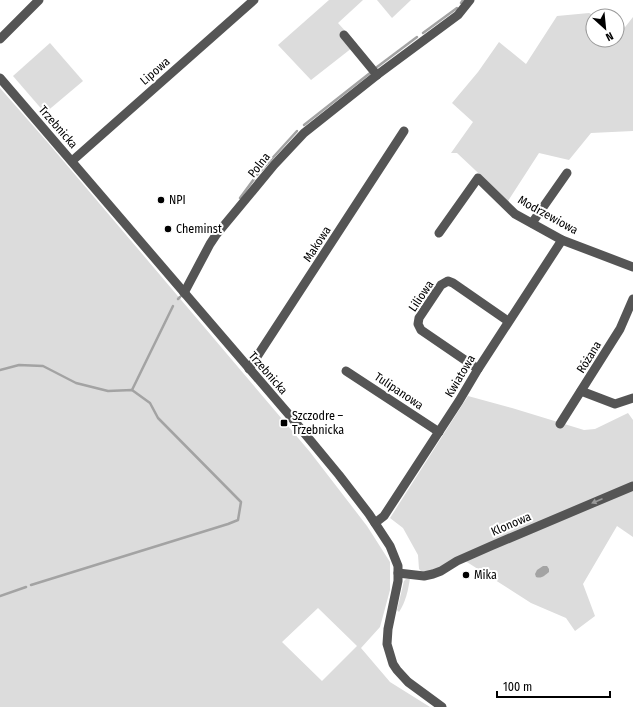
<svg xmlns="http://www.w3.org/2000/svg" width="633" height="707" font-family="'Fira Sans Condensed',sans-serif">
  <rect width="100%" height="100%" fill="#fff"/>
  <g fill="#dcdcdc" fill-rule="evenodd">
    <polygon points="329,0 363,0 338,23 357,44 311,80 278,45"/>
    <polygon points="377,0 411,0 392,18"/>
    <polygon points="589,13 596,16 593,16 593,40 617,40 617,28 622,31 633,17 633,131 591,133 569,160 539,153 508,201 457,153 451,153 473,122 452,103 478,72 499,42 526,64 557,16"/>
    <polygon points="50,43 83,81 45,113 13,76"/>
    <path d="M0 88 49 144 310 452 367 526 390 562V590L380 627 361 648 390 682 430 707H0ZM318 608 357 646 322 681 282 642Z"/>
    <polygon points="468,396 512,408 584,430 595,429 628,413 633,420 633,537 617,526 583,584 595,616 575,631 566,618 531,603 459,557 434,570 422,572 419,569 418,555 403,528 390,518"/>
    <path d="M410 578C408 591 406 601 399 612L397 610 404 581 406 579Z"/>
  </g>
  <path fill="#a3a3a3" d="M543 566H547L549 569V572C545 575 542 579 536 577L535 574 537 570Z"/>
  <g fill="none" stroke-linecap="round" stroke-linejoin="round">
    <g stroke="#a3a3a3" stroke-width="2.5">
      <polyline points="461,3 463,0"/>
      <polyline points="423,33 457,8"/>
      <polyline points="377,67 417,37"/>
      <polyline points="304,125 370,73"/>
      <polyline points="257,175 297,131"/>
      <polyline points="240,198 254,179"/>
      <polyline points="178,299 180,297"/>
      <polyline points="0,370 19,365 43,366 76,383 108,391 132,390 150,403 158,418 241,502 238,520 228,524 31,585"/>
      <polyline points="132,390 173,306"/>
      <polyline points="0,596 26,587"/>
    </g>
    <g stroke="#555" stroke-width="9">
      <polyline points="344,35 377,75"/>
      <polyline points="0,39 39,0"/>
      <polyline points="0,78 291,417 339,475 369,514 390,546 398,566 398,581 388,629 387,644 393,664 397,670 408,682 442,707"/>
      <polyline points="72,161 254,0"/>
      <polyline points="532,223 567,173"/>
      <polyline points="439,233 478,178 515,214 562,240 633,267"/>
      <polyline points="184,293 210,244 216,235 274,165 304,133 377,75 458,15 470,0"/>
      <polyline points="249,369 404,131"/>
      <polyline points="478,369 421,330 418,324 419,318 441,285 448,281 453,283 508,321"/>
      <polyline points="346,371 439,432"/>
      <polyline points="581,391 615,404 633,398"/>
      <polyline points="560,424 620,329 633,299"/>
      <polyline points="375,523 384,516 459,401 478,369 562,240"/>
      <polyline points="398,573 424,576 433,574 441,571 457,561 491,546 633,486"/>
    </g>
  </g>
  <defs><path id="oneway-solid" d="M-6-.8H1V-3.2L6.5 0L1 3.2V.8H-6Z"/></defs>
  <use fill="#999" href="#oneway-solid" transform="translate(597 501) rotate(157)"/>
  <g fill="#000" stroke="#fff" stroke-width="1.5">
    <circle cx="161" cy="200" r="4"/>
    <circle cx="168" cy="229" r="4"/>
    <rect x="280" y="419" width="8" height="8" rx="2"/>
    <circle cx="466" cy="575" r="4"/>
  </g>
  <g text-anchor="middle" stroke-width="4" stroke-linejoin="round" paint-order="stroke">
    <g font-size="12" fill="#000" stroke="#fff">
      <text transform="translate(155 71) rotate(-41)" y="4">Lipowa</text>
      <text transform="translate(58 127) rotate(49)" y="4">Trzebnicka</text>
      <text transform="translate(259 165) rotate(-51)" y="4">Polna</text>
      <text transform="translate(548 215) rotate(29)" y="4">Modrzewiowa</text>
      <text transform="translate(317 244) rotate(-57)" y="4">Makowa</text>
      <text transform="translate(421 296) rotate(-56)" y="4">Liliowa</text>
      <text transform="translate(589 357) rotate(-58)" y="4">Różana</text>
      <text transform="translate(268 373) rotate(49)" y="4">Trzebnicka</text>
      <text transform="translate(460 376) rotate(-59)" y="4">Kwiatowa</text>
      <text transform="translate(399 391) rotate(34)" y="4">Tulipanowa</text>
      <text transform="translate(511 524) rotate(-23)" y="4">Klonowa</text>
    </g>
    <g font-size="12" fill="#000" stroke="#fff" text-anchor="start">
      <text x="169" y="204">NPI</text>
      <text x="176" y="233">Cheminst</text>
      <text x="292" y="420">Szczodre –<tspan x="292" dy="14">Trzebnicka</tspan></text>
      <text x="474" y="579">Mika</text>
    </g>
  </g>
  <g transform="translate(605 28) rotate(153)"><circle r="19" fill="#ffffff" stroke="#999999"/>
  <path d="M0-3L7 15L0 10L-7 15Z" fill="#000000"/>
  <text y="-6" font-size="11" font-weight="bold" text-anchor="middle" fill="#000000">N</text>
  </g>
  <path d="M497 691v6h113v-6" fill="none" stroke="#000000" stroke-width="2"/>
  <text x="503" y="691" font-size="12" fill="#000000" stroke="#ffffff" stroke-width="3" paint-order="stroke">100 m</text>
</svg>
